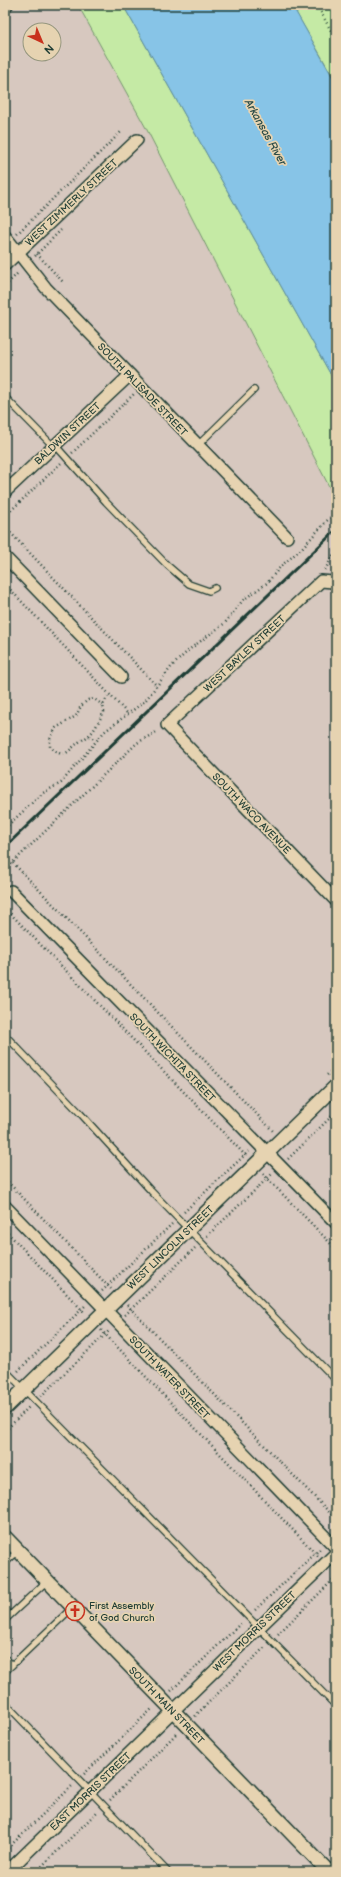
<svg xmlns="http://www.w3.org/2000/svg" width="341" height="1877" font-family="'Balsamiq Sans',sans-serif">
  <rect width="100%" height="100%" fill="#d7c8bf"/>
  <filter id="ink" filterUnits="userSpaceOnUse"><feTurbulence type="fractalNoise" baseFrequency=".025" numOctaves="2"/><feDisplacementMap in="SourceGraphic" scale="8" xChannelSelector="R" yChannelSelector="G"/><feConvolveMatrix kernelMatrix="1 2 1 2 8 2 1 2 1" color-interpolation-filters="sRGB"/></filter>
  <g filter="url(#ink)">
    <g fill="#c5eaa5" stroke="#72946c">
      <polygon points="78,5 123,5 336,384 336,500 146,128"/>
      <polygon points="292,5 336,5 336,82 294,9"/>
    </g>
    <polygon fill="#87c4e7" stroke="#5d8e9f" points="123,5 292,5 336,83 336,384"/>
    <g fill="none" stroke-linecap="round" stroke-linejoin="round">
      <defs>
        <g id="service">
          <polyline points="5,397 53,446"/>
          <polyline points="55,445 106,502 167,565 189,584 209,591 215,588"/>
          <polyline points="198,445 254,390"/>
          <polyline points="5,1035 80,1113 151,1191 336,1380"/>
          <polyline points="5,1370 336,1706"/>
          <polyline points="5,1563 18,1551"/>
          <polyline points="5,1620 47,1581"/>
          <polyline points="5,1658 12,1665 73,1607"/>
          <polyline points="5,1672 12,1665"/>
          <polyline points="5,1703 168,1872"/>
        </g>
        <g id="minor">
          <polyline points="5,7 7,5"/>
          <polyline points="5,236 46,288 287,537"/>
          <polyline points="5,265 137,140"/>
          <polyline points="5,492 130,375"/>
          <polyline points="5,557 121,677"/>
          <polyline points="336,585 333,582 321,581 167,725 336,901"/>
          <polyline points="11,891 336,1223"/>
          <polyline points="5,1206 336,1548"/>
          <polyline points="7,1872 336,1553"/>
        </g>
        <g id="tertiary">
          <polyline points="5,1408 336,1086"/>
          <polyline points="5,1537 329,1872"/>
          <polyline points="5,1869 8,1872"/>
        </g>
      </defs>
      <use href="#service" stroke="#1f3d34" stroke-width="8"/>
      <use href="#minor" stroke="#1f3d34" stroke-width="14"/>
      <use href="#tertiary" stroke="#1f3d34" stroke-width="16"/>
      <g stroke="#1f3d34" stroke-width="2.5" stroke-dasharray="1 3" stroke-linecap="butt">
        <polyline points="317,5 336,40"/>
        <polyline points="17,234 121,132"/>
        <polyline points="37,254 64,283"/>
        <polyline points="35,256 61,230"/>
        <polyline points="5,286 19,272"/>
        <polyline points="72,453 134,394"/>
        <polyline points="336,457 332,459 336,466"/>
        <polyline points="5,516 61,463"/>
        <polyline points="5,527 156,685"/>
        <polyline points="331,558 336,561"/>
        <polyline points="325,570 336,550"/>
        <polyline points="5,584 128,714"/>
        <path d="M103 705 94 699 88 700 81 706 76 716 56 728 50 739V747C66 760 66 752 78 743 81 740 85 739 88 736 95 731 99 720 104 712L103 705 109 694"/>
        <polyline points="89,736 96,740"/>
        <polyline points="5,828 43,793 61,783 104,732 145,701 172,666 190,649 225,623 243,600 267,583 281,566 300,550 336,511"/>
        <polyline points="13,863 273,1131"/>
        <polyline points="5,870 137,743 158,731"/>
        <polyline points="5,908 247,1157"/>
        <polyline points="327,1075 336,1067"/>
        <polyline points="288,1159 336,1112"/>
        <polyline points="263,1174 336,1249"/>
        <polyline points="5,1179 111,1289"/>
        <polyline points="184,1212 249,1151"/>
        <polyline points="5,1230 85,1313"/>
        <polyline points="207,1236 273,1173"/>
        <polyline points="102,1291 172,1224"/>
        <polyline points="127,1305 336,1519"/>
        <polyline points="125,1315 195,1248"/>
        <polyline points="101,1330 318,1556"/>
        <polyline points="18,1371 86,1305"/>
        <polyline points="41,1396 110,1330"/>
        <polyline points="5,1431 29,1407"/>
        <polyline points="255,1610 321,1548"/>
        <polyline points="278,1634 336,1577"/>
        <polyline points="171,1691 242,1622"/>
        <polyline points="195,1716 266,1646"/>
        <polyline points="84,1774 153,1708"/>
        <polyline points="110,1800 177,1733"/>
        <polyline points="5,1851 72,1786"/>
        <polyline points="36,1872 97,1812"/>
      </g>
      <use href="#service" stroke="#e6d3b1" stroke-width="5.5"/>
      <use href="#minor" stroke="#e6d3b1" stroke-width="11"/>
      <use href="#tertiary" stroke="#e6d3b1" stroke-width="13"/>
      <polyline stroke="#1f3d34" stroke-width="3" points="5,847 336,530"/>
    </g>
  </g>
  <defs>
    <symbol id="church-ring" viewBox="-11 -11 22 22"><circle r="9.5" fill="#e6d3b1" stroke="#c8321e" stroke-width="1.5"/><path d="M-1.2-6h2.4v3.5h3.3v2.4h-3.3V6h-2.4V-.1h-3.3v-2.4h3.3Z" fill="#c8321e"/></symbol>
  </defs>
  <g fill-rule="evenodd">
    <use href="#church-ring" x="64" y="1600" width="22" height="22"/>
  </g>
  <g text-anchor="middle" stroke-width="3.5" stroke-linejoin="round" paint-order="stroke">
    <g font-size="10" fill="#1f3d34" stroke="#e6d3b1">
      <text transform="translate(71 202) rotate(-43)" y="4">WEST ZIMMERLY STREET</text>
      <text transform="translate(143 389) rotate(46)" y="4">SOUTH PALISADE STREET</text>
      <text transform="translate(67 433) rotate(-43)" y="4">BALDWIN STREET</text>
      <text transform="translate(244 653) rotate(-43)" y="4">WEST BAYLEY STREET</text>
      <text transform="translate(252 813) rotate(46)" y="4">SOUTH WACO AVENUE</text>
      <text transform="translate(173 1057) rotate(46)" y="4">SOUTH WICHITA STREET</text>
      <text transform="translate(170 1247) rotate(-44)" y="4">WEST LINCOLN STREET</text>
      <text transform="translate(170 1377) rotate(46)" y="4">SOUTH WATER STREET</text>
      <text transform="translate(254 1631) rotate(-44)" y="4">WEST MORRIS STREET</text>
      <text transform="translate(167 1705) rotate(46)" y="4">SOUTH MAIN STREET</text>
      <text transform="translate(90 1791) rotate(-44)" y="4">EAST MORRIS STREET</text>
    </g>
    <g font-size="10" fill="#1f3d34" stroke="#e6d3b1" text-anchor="start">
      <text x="89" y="1609">First Assembly<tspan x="89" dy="12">of God Church</tspan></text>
    </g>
    <g font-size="11" font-style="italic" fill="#294a46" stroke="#e6d3b1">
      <text transform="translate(266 132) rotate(61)" y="4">Arkansas River</text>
    </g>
  </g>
  <rect width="341" height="1877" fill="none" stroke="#e6d3b1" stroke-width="20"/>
  <rect x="10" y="10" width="321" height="1857" fill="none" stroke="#1f3d34" stroke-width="1.5" filter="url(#ink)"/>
  <g transform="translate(42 42) rotate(136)"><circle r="19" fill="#e6d3b1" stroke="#96977f"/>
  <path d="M0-3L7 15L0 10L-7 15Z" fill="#c8321e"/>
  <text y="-6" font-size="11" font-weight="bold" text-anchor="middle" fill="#1f3d34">N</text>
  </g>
</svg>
